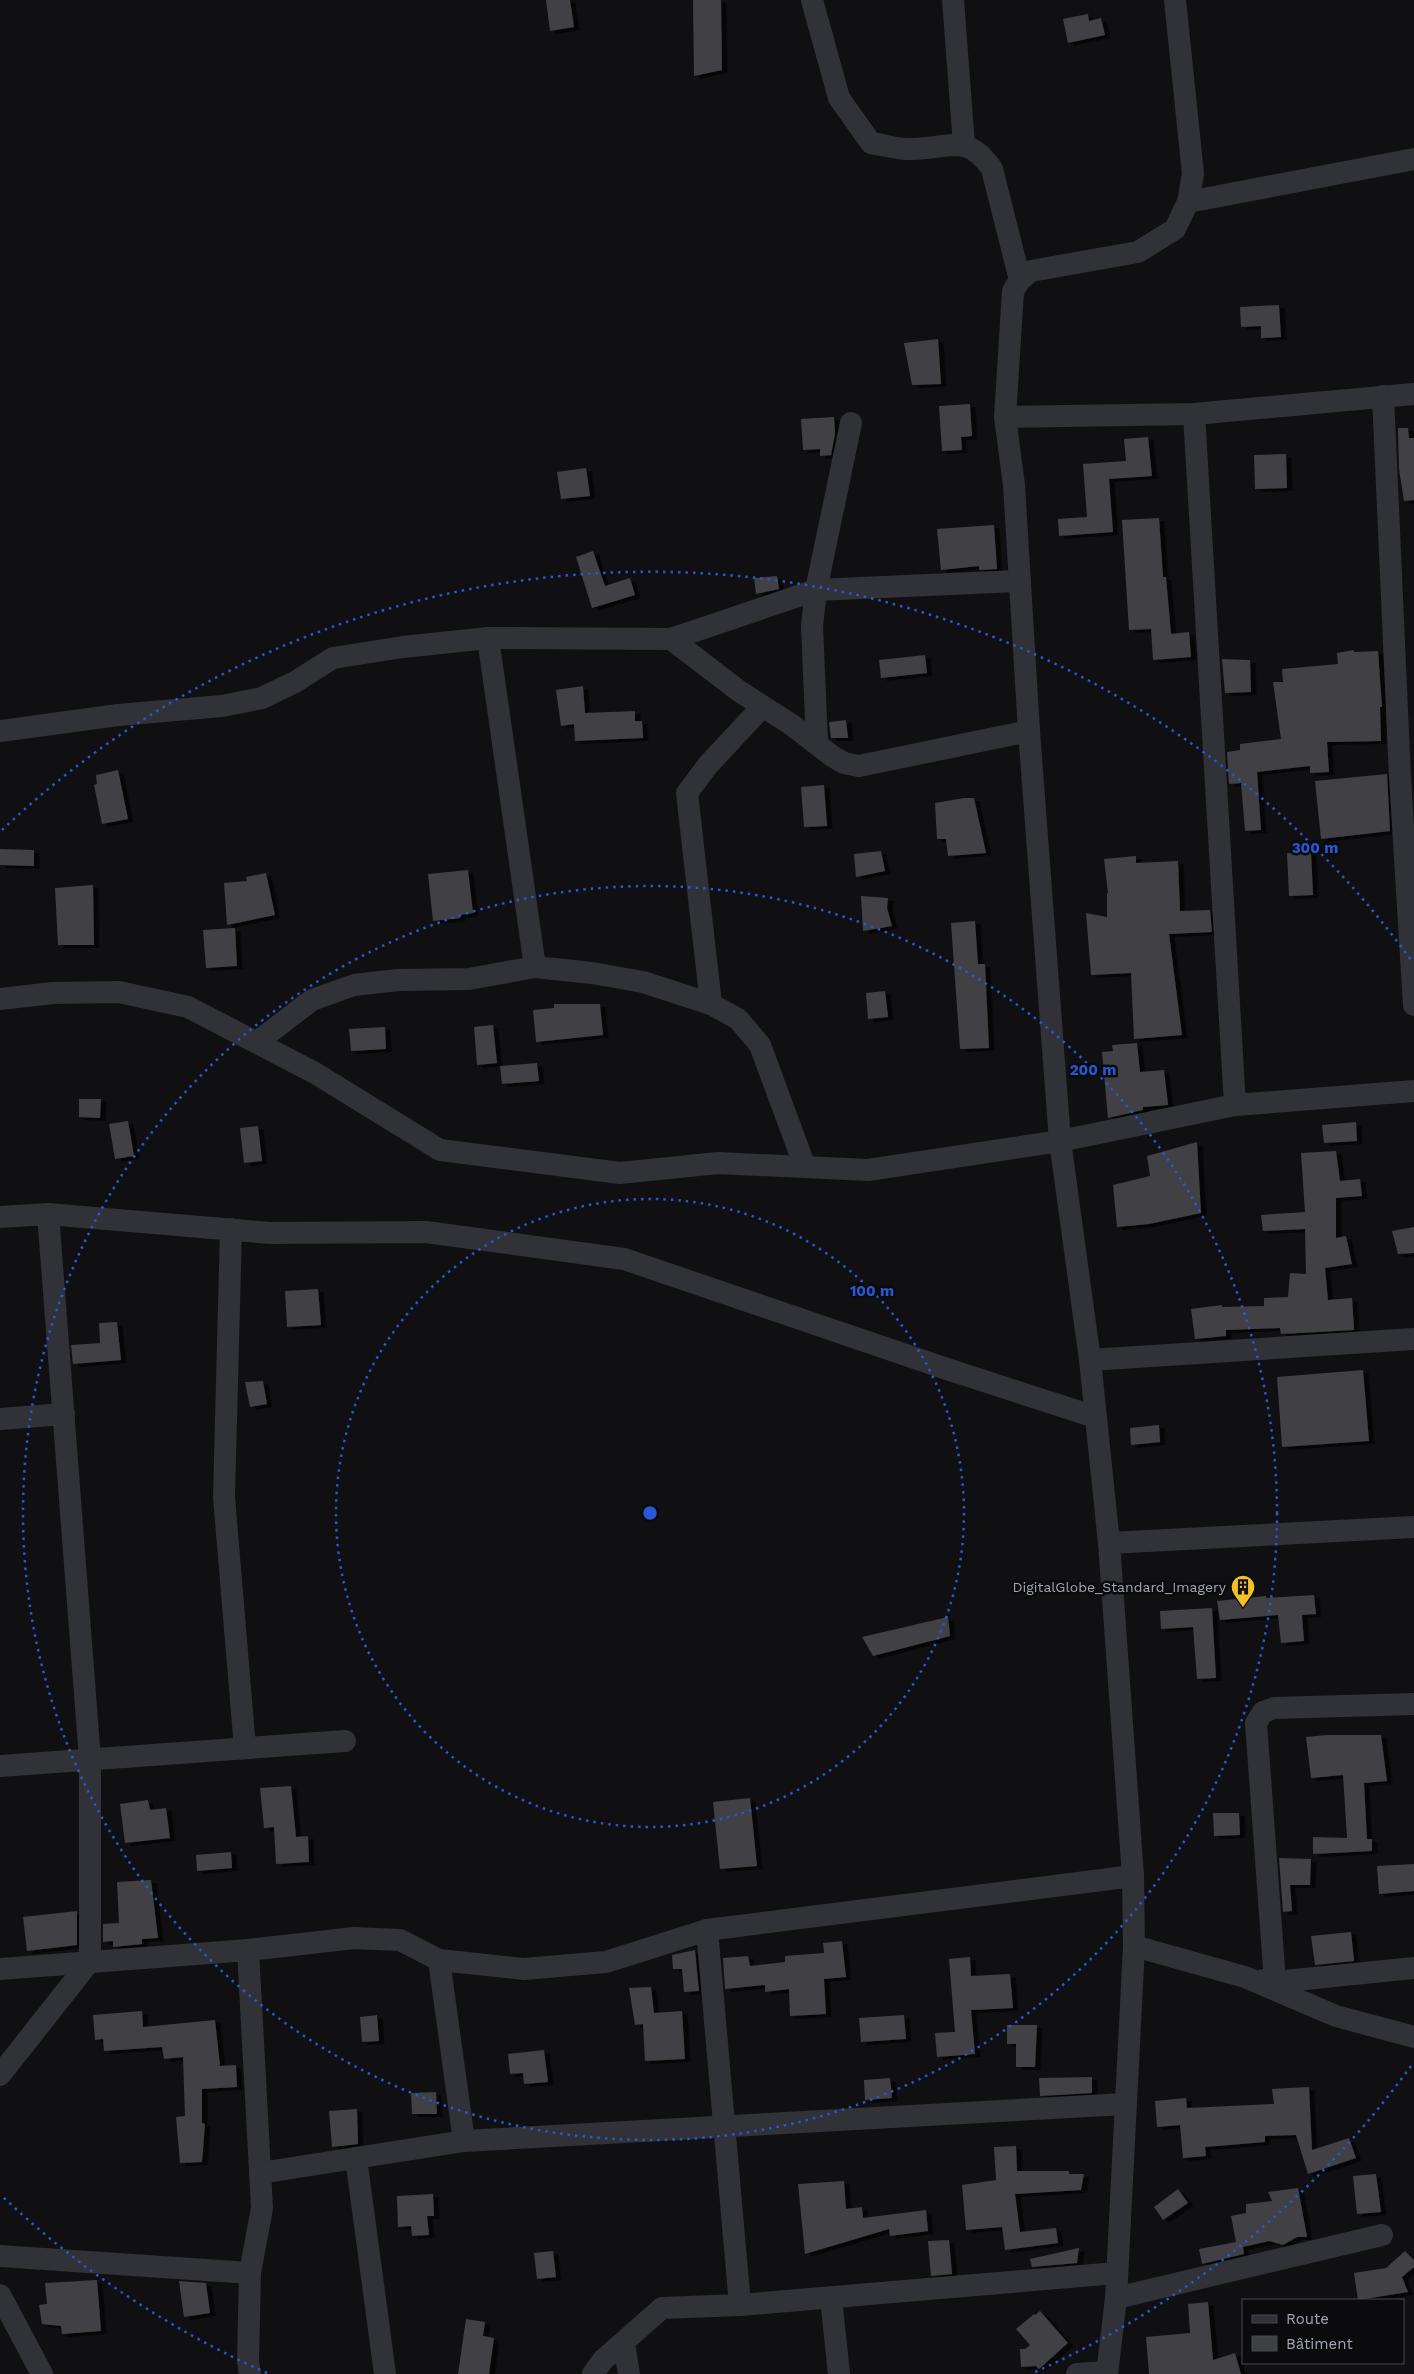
<svg xmlns="http://www.w3.org/2000/svg" width="1414" height="2374" font-family="'Work Sans',sans-serif">
  <defs>
    <filter id="shadow"><feDropShadow dx="5.5" dy="3" stdDeviation="0" flood-color="#0009"/></filter>
  </defs>
  <rect width="100%" height="100%" fill="#101012"/>
  <g fill="#3f4045" filter="url(#shadow)">
    <polygon points="546,0 570,0 574,27 550,31"/>
    <polygon points="693,0 721,0 722,70 694,76"/>
    <polygon points="1088,14 1089,21 1101,18 1105,35 1068,43 1063,19"/>
    <polygon points="1279,305 1281,337 1261,338 1261,326 1241,327 1240,307"/>
    <polygon points="938,339 941,384 912,385 904,343"/>
    <polygon points="970,404 972,436 961,437 962,450 942,451 939,406"/>
    <polygon points="834,417 835,434 831,455 820,456 820,449 803,450 801,419"/>
    <polygon points="1398,428 1408,428 1409,438 1414,438 1414,500 1404,501 1399,469"/>
    <polygon points="1148,437 1152,476 1109,479 1113,532 1059,536 1058,519 1087,517 1083,464 1126,461 1124,439"/>
    <polygon points="1286,454 1287,488 1255,489 1254,455"/>
    <polygon points="586,468 590,496 561,499 557,472"/>
    <polygon points="1159,518 1163,577 1166,577 1171,634 1189,632 1191,657 1153,660 1151,629 1129,630 1122,520"/>
    <polygon points="994,525 997,569 979,570 979,566 941,570 937,529"/>
    <polygon points="593,551 605,586 630,578 635,595 592,608 576,557"/>
    <polygon points="777,576 779,589 756,594 754,578"/>
    <polygon points="1354,650 1354,652 1378,651 1382,707 1380,707 1381,741 1327,742 1329,772 1310,773 1310,766 1257,772 1261,830 1245,831 1241,783 1229,784 1227,752 1240,750 1240,744 1281,739 1273,682 1283,682 1282,669 1338,664 1337,653"/>
    <polygon points="925,655 927,673 881,678 879,660"/>
    <polygon points="1222,659 1250,660 1251,692 1225,693"/>
    <polygon points="583,686 585,713 635,711 635,721 642,721 643,738 575,741 574,724 561,726 556,690"/>
    <polygon points="846,720 848,738 831,738 829,722"/>
    <polygon points="118,770 128,819 102,824 94,785 97,784 96,775"/>
    <polygon points="1387,774 1390,831 1321,839 1315,781"/>
    <polygon points="824,785 827,826 804,827 801,787"/>
    <polygon points="964,798 974,798 986,853 948,856 946,839 937,839 935,803"/>
    <polygon points="0,849 34,850 34,866 0,865"/>
    <polygon points="881,851 885,871 856,877 854,854"/>
    <polygon points="1311,852 1313,895 1289,896 1287,853"/>
    <polygon points="1136,856 1136,863 1178,861 1180,911 1210,910 1212,932 1169,934 1182,1035 1134,1039 1131,973 1091,975 1086,913 1107,917 1107,893 1108,893 1104,859"/>
    <polygon points="468,870 473,913 460,915 460,918 433,921 428,874"/>
    <polygon points="266,873 275,915 227,925 224,883 247,881 246,877"/>
    <polygon points="93,885 94,945 58,945 55,888"/>
    <polygon points="861,896 888,898 887,908 892,926 863,931"/>
    <polygon points="975,921 978,964 985,964 989,1048 960,1049 951,923"/>
    <polygon points="235,928 237,966 206,968 203,930"/>
    <polygon points="885,991 888,1017 868,1019 866,993"/>
    <polygon points="554,1004 600,1004 603,1035 536,1042 533,1010 554,1008"/>
    <polygon points="493,1025 497,1063 477,1065 474,1027"/>
    <polygon points="385,1027 386,1049 351,1051 349,1029"/>
    <polygon points="1137,1043 1140,1072 1164,1070 1168,1105 1143,1107 1143,1110 1108,1118 1102,1052 1113,1051 1112,1045"/>
    <polygon points="537,1063 539,1081 502,1084 500,1066"/>
    <polygon points="79,1099 101,1099 100,1118 79,1117"/>
    <polygon points="128,1121 134,1156 115,1159 109,1124"/>
    <polygon points="1356,1122 1357,1141 1324,1143 1322,1125"/>
    <polygon points="258,1126 262,1161 244,1163 240,1128"/>
    <polygon points="1197,1142 1201,1213 1149,1224 1117,1227 1113,1185 1150,1176 1147,1156"/>
    <polygon points="1336,1151 1340,1181 1360,1179 1362,1196 1336,1198 1336,1238 1346,1236 1352,1264 1325,1268 1328,1300 1352,1298 1354,1330 1281,1334 1280,1328 1226,1330 1226,1336 1195,1339 1191,1309 1222,1305 1222,1307 1264,1306 1264,1298 1288,1297 1290,1273 1306,1274 1305,1229 1263,1231 1261,1215 1305,1212 1301,1153"/>
    <polygon points="1414,1227 1414,1253 1398,1254 1392,1231"/>
    <polygon points="318,1289 321,1325 287,1327 285,1291"/>
    <polygon points="117,1322 121,1360 73,1364 71,1345 100,1343 99,1323"/>
    <polygon points="1363,1370 1369,1441 1282,1447 1277,1377"/>
    <polygon points="263,1381 267,1404 250,1407 245,1382"/>
    <polygon points="1159,1425 1160,1442 1131,1445 1130,1428"/>
    <polygon points="1314,1595 1316,1614 1302,1615 1304,1641 1281,1643 1278,1615 1220,1620 1217,1601 1266,1596 1266,1598"/>
    <polygon points="1212,1608 1216,1678 1197,1679 1193,1627 1161,1629 1160,1611"/>
    <polygon points="948,1617 950,1636 873,1656 862,1637"/>
    <polygon points="1327,1735 1381,1735 1387,1781 1364,1783 1367,1839 1372,1839 1372,1851 1313,1854 1313,1837 1347,1838 1343,1775 1311,1778 1306,1737"/>
    <polygon points="291,1786 296,1837 308,1836 309,1862 276,1864 274,1827 264,1828 260,1788"/>
    <polygon points="750,1798 757,1866 720,1869 713,1802"/>
    <polygon points="148,1800 150,1810 166,1808 170,1838 125,1843 120,1804"/>
    <polygon points="1213,1813 1239,1813 1240,1835 1214,1836"/>
    <polygon points="231,1852 232,1868 197,1871 196,1855"/>
    <polygon points="1279,1858 1311,1859 1310,1885 1290,1885 1292,1911 1283,1912"/>
    <polygon points="1414,1864 1414,1891 1379,1894 1377,1866"/>
    <polygon points="151,1880 158,1938 142,1939 142,1944 113,1947 113,1941 103,1942 103,1924 119,1923 117,1882"/>
    <polygon points="77,1911 77,1945 27,1951 23,1917"/>
    <polygon points="1351,1932 1354,1961 1315,1965 1311,1936"/>
    <polygon points="842,1941 846,1977 824,1979 826,2014 790,2016 789,1989 765,1992 765,1985 725,1989 723,1958 748,1956 750,1966 785,1962 785,1956 824,1953 823,1943"/>
    <polygon points="695,1950 699,1991 684,1992 682,1969 673,1969 672,1955"/>
    <polygon points="970,1957 971,1976 1010,1974 1013,2008 971,2010 975,2054 937,2057 935,2033 955,2032 949,1959"/>
    <polygon points="651,1987 654,2013 682,2011 685,2059 645,2061 643,2024 635,2025 629,1988"/>
    <polygon points="142,2011 143,2027 215,2020 220,2066 236,2065 237,2087 202,2089 202,2123 205,2124 202,2162 180,2163 176,2117 185,2116 183,2057 164,2059 162,2047 104,2051 103,2039 95,2040 93,2015"/>
    <polygon points="377,2015 379,2041 362,2042 360,2017"/>
    <polygon points="904,2015 906,2039 861,2042 859,2018"/>
    <polygon points="1007,2025 1037,2025 1035,2067 1016,2067 1016,2044 1007,2044"/>
    <polygon points="544,2050 548,2082 524,2084 523,2073 510,2074 508,2054"/>
    <polygon points="1092,2077 1092,2093 1040,2096 1039,2078"/>
    <polygon points="890,2078 892,2098 865,2100 864,2080"/>
    <polygon points="1309,2087 1312,2150 1349,2138 1356,2158 1308,2174 1296,2135 1265,2136 1265,2142 1205,2147 1206,2156 1183,2158 1180,2125 1157,2127 1155,2101 1186,2098 1187,2108 1274,2104 1272,2089"/>
    <polygon points="436,2092 437,2114 412,2114 411,2093"/>
    <polygon points="357,2109 358,2144 332,2147 329,2111"/>
    <polygon points="1016,2146 1017,2171 1069,2171 1069,2174 1084,2174 1081,2190 1015,2194 1020,2232 1056,2228 1058,2243 1005,2250 1002,2227 966,2230 962,2185 996,2180 994,2147"/>
    <polygon points="1376,2174 1381,2212 1357,2214 1353,2176"/>
    <polygon points="844,2181 846,2209 862,2207 863,2218 926,2210 928,2231 890,2236 889,2229 805,2254 798,2184"/>
    <polygon points="1298,2188 1307,2237 1297,2237 1283,2245 1269,2241 1243,2247 1244,2254 1202,2264 1199,2249 1236,2242 1231,2216 1246,2213 1246,2204 1272,2201 1268,2192"/>
    <polygon points="1178,2189 1188,2203 1163,2220 1154,2207"/>
    <polygon points="433,2194 434,2216 427,2216 429,2235 412,2236 411,2226 398,2227 397,2196"/>
    <polygon points="949,2240 952,2274 931,2276 928,2241"/>
    <polygon points="1079,2248 1077,2263 1032,2267 1030,2259"/>
    <polygon points="553,2251 556,2277 537,2279 534,2253"/>
    <polygon points="1405,2251 1414,2260 1414,2267 1402,2277 1408,2292 1358,2300 1354,2273 1386,2268"/>
    <polygon points="97,2280 101,2331 62,2334 61,2326 42,2324 39,2305 47,2304 45,2283"/>
    <polygon points="179,2281 206,2283 210,2313 184,2317"/>
    <polygon points="1208,2302 1213,2360 1235,2353 1241,2374 1149,2374 1146,2337 1190,2333 1188,2304"/>
    <polygon points="1040,2311 1068,2343 1039,2369 1036,2366 1021,2367 1020,2349 1025,2349 1030,2345 1016,2329 1034,2314 1035,2315"/>
    <polygon points="466,2319 485,2322 483,2336 494,2338 489,2374 458,2374"/>
  </g>
  <g fill="none" stroke-linecap="round" stroke-linejoin="round">
    <g stroke="#313237" stroke-width="22">
      <path d="M812 0 839 98 871 143C885 145 900 150 913 149 951 148 967 133 992 169L1020 280"/>
      <polyline points="953,0 964,145"/>
      <polyline points="1188,202 1414,159"/>
      <polyline points="1383,396 1400,777 1414,1005"/>
      <polyline points="1194,414 1235,1105"/>
      <polyline points="1005,417 1194,414 1414,394"/>
      <polyline points="488,638 535,967"/>
      <polyline points="671,639 739,691 792,725 832,756 844,763 859,766 1029,731"/>
      <polyline points="0,731 118,715 222,706 262,698 295,682 333,658 403,647 488,638 671,639 816,590 1020,581"/>
      <polyline points="817,743 812,626 816,590 851,423"/>
      <polyline points="0,999 53,993 119,992 188,1007 315,1073 440,1150 620,1173 718,1163 868,1170 1060,1141 1235,1105 1414,1091"/>
      <polyline points="711,1004 687,793 708,765 762,707"/>
      <polyline points="257,1042 312,1000 354,985 398,980 469,979 535,967 592,973 643,982 711,1004 738,1019 760,1045 805,1167"/>
      <polyline points="0,1217 48,1214 270,1233 426,1232 624,1259 947,1369 1095,1417"/>
      <polyline points="231,1229 224,1497 245,1748"/>
      <polyline points="1090,1360 1414,1339"/>
      <polyline points="0,1419 64,1414"/>
      <polyline points="1109,1543 1414,1527"/>
      <polyline points="0,1766 345,1741"/>
      <polyline points="707,1930 740,2305"/>
      <polyline points="1134,1946 1245,1977 1336,2016 1414,2037"/>
      <polyline points="248,1950 262,2208 250,2273 248,2361 250,2374"/>
      <polyline points="439,1960 464,2141"/>
      <polyline points="0,1969 248,1950 354,1938 400,1940 439,1960 524,1969 606,1962 707,1930 1133,1876"/>
      <polyline points="1263,1980 1275,1982 1414,1968"/>
      <polyline points="1275,1982 1256,1723 1263,1712 1274,1708 1414,1704"/>
      <polyline points="0,2075 90,1961 90,1759 48,1214"/>
      <polyline points="356,2158 385,2374"/>
      <polyline points="260,2173 464,2141 1125,2104"/>
      <polyline points="0,2256 250,2273"/>
      <polyline points="0,2295 42,2374"/>
      <polyline points="831,2298 839,2374"/>
      <polyline points="1116,2298 1382,2235"/>
      <polyline points="624,2344 629,2374"/>
      <polyline points="593,2374 603,2360 662,2308 740,2305 1116,2273"/>
      <polyline points="1077,2374 1107,2372"/>
      <polyline points="1107,2374 1116,2298 1134,1946 1133,1876 1109,1543 1090,1360 1060,1141 1029,731 1014,485 1005,417 1013,291 1020,280 1031,271 1138,252 1175,229 1188,202 1193,174 1175,0"/>
    </g>
  </g>
  <g fill="none" stroke="#2a57d4" stroke-width="2.5" stroke-dasharray="2.5 5">
    <circle cx="650" cy="1513" r="314"/>
    <circle cx="650" cy="1513" r="627"/>
    <path d="M1411 2066A941 941 0 0 1 1033 2373M267 2373A941 941 0 0 1 2 2196M2 830A941 941 0 0 1 1411 960"/>
  </g>
  <defs>
    <symbol id="building-pin" viewBox="-11 -11 22 30"><path d="M0 17L-7.5 6A9.5 9.5 0 1 1 7.5 6Z" fill="#f4bf27" stroke="#0b0b0d"/><path d="M-4-6H4V6H1V3H-1V6H-4ZM-2.5-4.3h1.7v1.8h-1.7ZM.8-4.3h1.7v1.8H.8ZM-2.5-1h1.7V.8h-1.7ZM.8-1h1.7V.8H.8Z" fill="#111"/></symbol>
  </defs>
  <g fill-rule="evenodd">
    <use href="#building-pin" x="1229" y="1573" width="28" height="38"/>
  </g>
  <g text-anchor="middle" stroke-width="5" stroke-linejoin="round" paint-order="stroke">
    <g font-size="14" fill="#a1a5b3" stroke="#0b0b0d" text-anchor="end">
      <text x="1226" y="1592">DigitalGlobe_Standard_Imagery</text>
    </g>
  </g>
  <circle cx="650" cy="1513" r="8" fill="#2a57d4" stroke="#0b0b0d" stroke-width="2.5"/>
  <g font-size="15" text-anchor="middle" font-weight="bold" fill="#2a57d4" stroke="#0b0b0d" stroke-width="5" stroke-linejoin="round" paint-order="stroke">
    <text x="1315" y="853">300 m</text>
    <text x="1093" y="1075">200 m</text>
    <text x="872" y="1296">100 m</text>
  </g>
  <rect x="1242" y="2299" width="162" height="65" fill="#0b0b0d" stroke="#47494f"/>
  <rect x="1252" y="2315" width="25" height="8" fill="#313237" stroke="#47494f"/>
  <text x="1286" y="2324" font-size="15" fill="#a1a5b3">Route</text>
  <rect x="1252" y="2336" width="25" height="15" fill="#3f4045" stroke="#47494f"/>
  <text x="1286" y="2349" font-size="15" fill="#a1a5b3">Bâtiment</text>
</svg>
